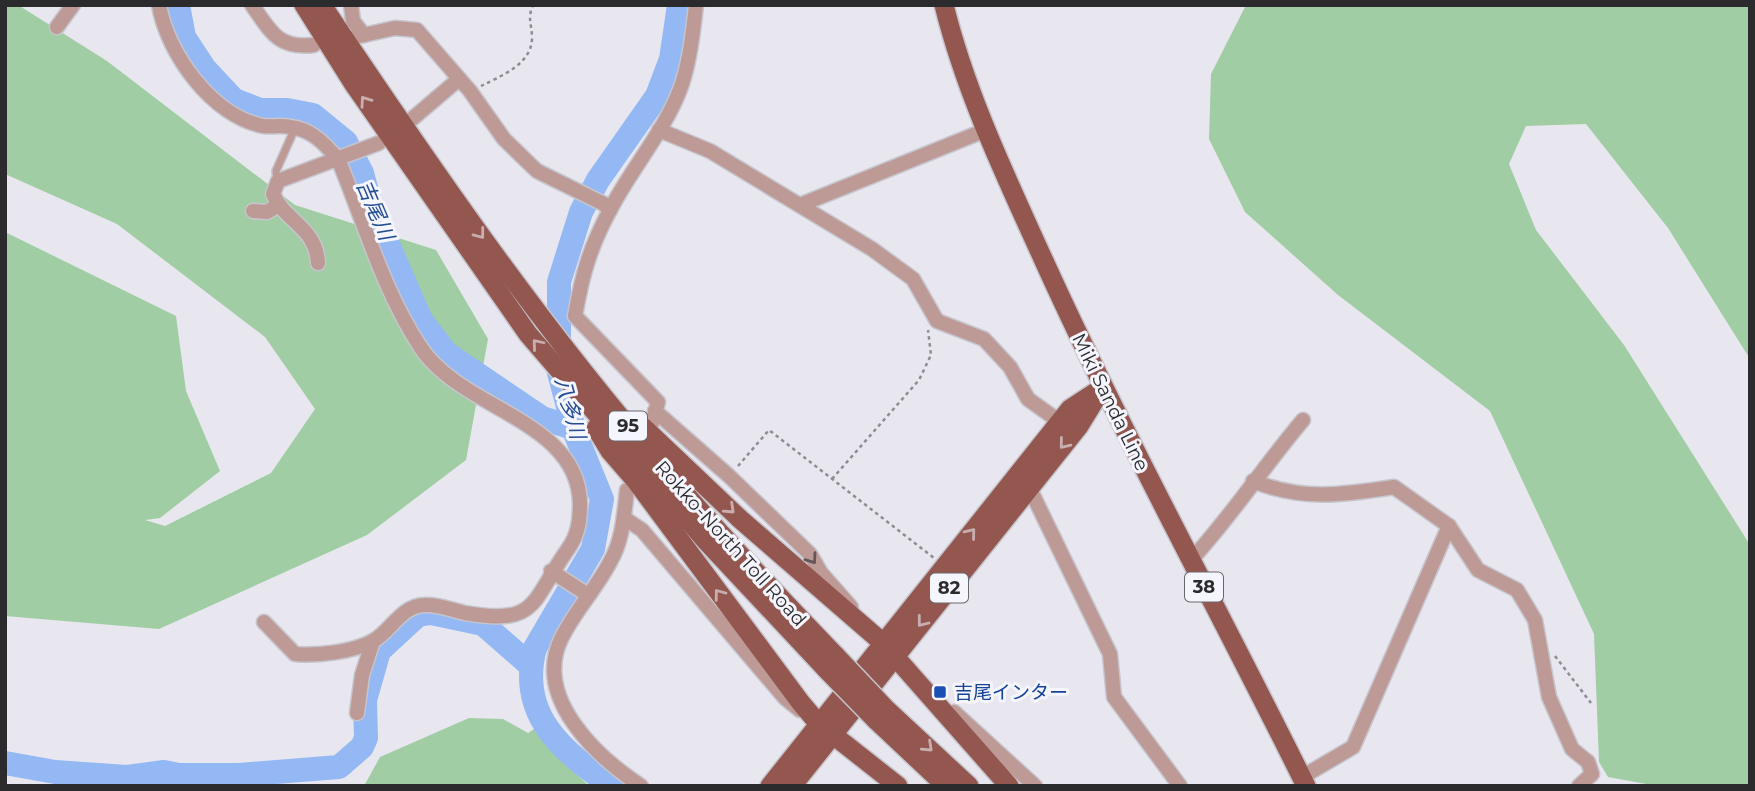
<svg xmlns="http://www.w3.org/2000/svg" width="1755" height="791" font-family="Montserrat,'Noto Sans JP',sans-serif">
  <rect width="100%" height="100%" fill="#e8e7f0"/>
  <g fill="#a0cda3">
    <polygon points="5,5 18,5 107,61 295,205 436,250 488,339 466,460 367,535 159,629 5,616 5,232 176,316 186,391 220,471 160,518 145,520 165,526 271,473 315,409 265,337 117,224 5,174"/>
    <polygon points="1246,5 1750,5 1750,359 1668,228 1586,124 1526,126 1509,164 1536,230 1624,345 1750,545 1750,786 1657,786 1608,777 1599,762 1594,634 1490,411 1338,295 1245,212 1209,139 1211,74"/>
    <polygon points="469,718 503,719 528,733 545,722 573,771 589,786 364,786 380,757"/>
    <polygon points="152,779 245,785 254,786 151,786"/>
  </g>
  <g fill="none" stroke-linecap="round" stroke-linejoin="round">
    <g stroke="#94b8f4" stroke-width="24">
      <polyline points="178,5 184,37 205,69 234,100 260,110 287,110 313,115 346,142 362,173 370,203 421,320 446,353 542,418 573,428"/>
      <polyline points="5,763 55,772 127,777 164,772 179,775 239,775 339,767 362,747 366,738 365,700 379,651 418,615 431,613 483,624 531,666"/>
      <path d="M612 786C562 751 517 715 535 648L593 549 602 499 575 433 559 373V282L581 212 598 180 657 96 671 59 679 5"/>
    </g>
    <defs>
      <polyline id="service" points="277,181 276,171 295,128"/>
      <g id="minor">
        <path d="M159 5C167 53 212 116 263 126 272 127 281 125 290 127 311 129 324 143 338 159 364 221 383 291 421 348 462 410 579 420 580 504 580 521 578 535 568 549 531 601 539 626 465 613 452 610 438 604 424 605 401 606 391 631 373 641 353 652 317 656 295 654L264 622"/>
        <path d="M252 5C271 32 278 49 314 45"/>
        <polyline points="351,5 353,21 364,35"/>
        <polyline points="57,27 73,5"/>
        <polyline points="355,37 395,28 417,30 470,91 504,139 537,171 604,204 610,210"/>
        <polyline points="412,119 459,79"/>
        <polyline points="659,130 710,151 872,249 913,279 937,321 984,339 1010,367 1028,399 1060,422"/>
        <polyline points="800,205 986,130"/>
        <polyline points="253,211 267,212 278,205"/>
        <path d="M318 263C316 227 285 222 273 194L278 181 379 143"/>
        <polyline points="655,411 729,476 810,554 821,573 851,607"/>
        <path d="M652 423 658 402 575 316C582 275 590 247 610 210 632 167 666 130 682 84 690 59 693 32 696 5"/>
        <path d="M1253 481C1302 501 1343 495 1394 487L1449 526 1478 570 1517 590 1535 620 1549 697 1572 749 1588 762 1592 774 1579 786"/>
        <polyline points="1029,487 1110,654 1114,697 1180,786"/>
        <path d="M627 490C624 515 623 540 610 562 596 589 574 612 561 639 533 698 597 757 641 786"/>
        <polyline points="624,518 642,530 785,698 800,710"/>
        <path d="M1190 561C1231 517 1264 466 1303 420"/>
        <polyline points="551,571 588,595"/>
        <polyline points="954,712 1035,786"/>
        <polyline points="357,713 362,675 373,641"/>
        <polyline points="1302,777 1353,747 1449,526"/>
      </g>
      <g id="primary">
        <polyline points="304,5 353,83 528,334 706,541 826,669"/>
        <path d="M322 5C429 165 538 324 664 469 719 534 777 595 836 656"/>
        <path d="M944 5C966 94 1006 177 1044 261 1125 439 1219 610 1306 786"/>
        <polyline points="643,427 740,519 883,643 1009,786"/>
        <polyline points="596,428 610,451 636,481 801,703 818,723 898,786"/>
        <polyline points="886,709 969,786"/>
        <polyline points="876,720 946,786"/>
        <polyline points="770,786 1070,409 1102,388"/>
        <polyline points="792,786 1079,426 1098,395"/>
      </g>
    </defs>
    <use href="#service" stroke="#c6c5cd" stroke-width="10"/>
    <use href="#minor" stroke="#c6c5cd" stroke-width="17"/>
    <use href="#primary" stroke="#c6c5cd" stroke-width="22"/>
    <g stroke="#8d8d93" stroke-width="2.5" stroke-dasharray="3.5 3.5" stroke-linecap="butt">
      <path d="M481 86C501 76 532 64 532 38 532 24 527 19 533 5"/>
      <polyline points="738,466 769,430 934,558"/>
      <polyline points="832,479 919,380 931,355 928,330"/>
      <polyline points="1555,656 1591,703"/>
    </g>
    <use href="#service" stroke="#bd9a95" stroke-width="7"/>
    <use href="#minor" stroke="#bd9a95" stroke-width="14"/>
    <use href="#primary" stroke="#935750" stroke-width="19"/>
    <defs>
      <g id="primary-bridge">
        <polyline points="836,656 886,709"/>
        <polyline points="826,669 876,720"/>
      </g>
    </defs>
    <use href="#primary-bridge" stroke="#c6c5cd" stroke-width="22" stroke-linecap="butt"/>
    <use href="#primary-bridge" stroke="#935750" stroke-width="19"/>
  </g>
  <defs><path id="oneway-chevron" d="M-2-3.5L2.5 0L-2 3.5" fill="none" stroke-width="1.6" stroke-linecap="round" stroke-linejoin="round" transform="scale(1.75)"/></defs>
  <g stroke="#c9aeaf">
    <use href="#oneway-chevron" transform="translate(365 101) rotate(-125)"/>
    <use href="#oneway-chevron" transform="translate(480 234) rotate(53)"/>
    <use href="#oneway-chevron" transform="translate(537 344) rotate(-130)"/>
    <use href="#oneway-chevron" transform="translate(1064 444) rotate(129)"/>
    <use href="#oneway-chevron" transform="translate(730 509) rotate(43)"/>
    <use href="#oneway-chevron" transform="translate(971 533) rotate(-51)"/>
    <use href="#oneway-chevron" transform="translate(719 594) rotate(-127)"/>
    <use href="#oneway-chevron" transform="translate(922 622) rotate(128)"/>
    <use href="#oneway-chevron" transform="translate(928 747) rotate(43)"/>
  </g>
  <use stroke="#655757" href="#oneway-chevron" transform="translate(812 559) rotate(55)"/>
  <rect fill="#1a4fb4" stroke="#f5f5fd" stroke-width="2.5" x="933" y="685" width="14" height="14" rx="3.5"/>
  <g text-anchor="middle" stroke-width="6" stroke-linejoin="round" paint-order="stroke">
    <g fill="#f5f5fd" stroke="#68686c" stroke-width="2">
      <rect x="609" y="411.5" width="38" height="29" rx="5"/>
      <rect x="1185" y="572.5" width="38" height="29" rx="5"/>
      <rect x="930" y="573.5" width="38" height="29" rx="5"/>
    </g>
    <g font-size="18" font-weight="bold" fill="#2b2b2e">
      <text x="628" y="432">95</text>
      <text x="1204" y="593">38</text>
      <text x="949" y="594">82</text>
    </g>
    <g font-size="19" fill="#2b2b2e" stroke="#f5f5fd">
      <text transform="translate(1111 402) rotate(64)" y="7">Miki Sanda Line</text>
      <text transform="translate(731 543) rotate(48)" y="7">Rokko-North Toll Road</text>
    </g>
    <g font-size="19" fill="#164399" stroke="#f5f5fd" text-anchor="start">
      <text x="954" y="699">吉尾インター</text>
    </g>
    <g font-size="21" font-style="italic" fill="#244e94" stroke="#f5f5fd">
      <text transform="translate(375 210) rotate(67)" y="7">吉尾川</text>
      <text transform="translate(570 408) rotate(75)" y="7">八多川</text>
    </g>
  </g>
  <rect width="1755" height="791" fill="none" stroke="#2b2b2e" stroke-width="14"/>
</svg>
